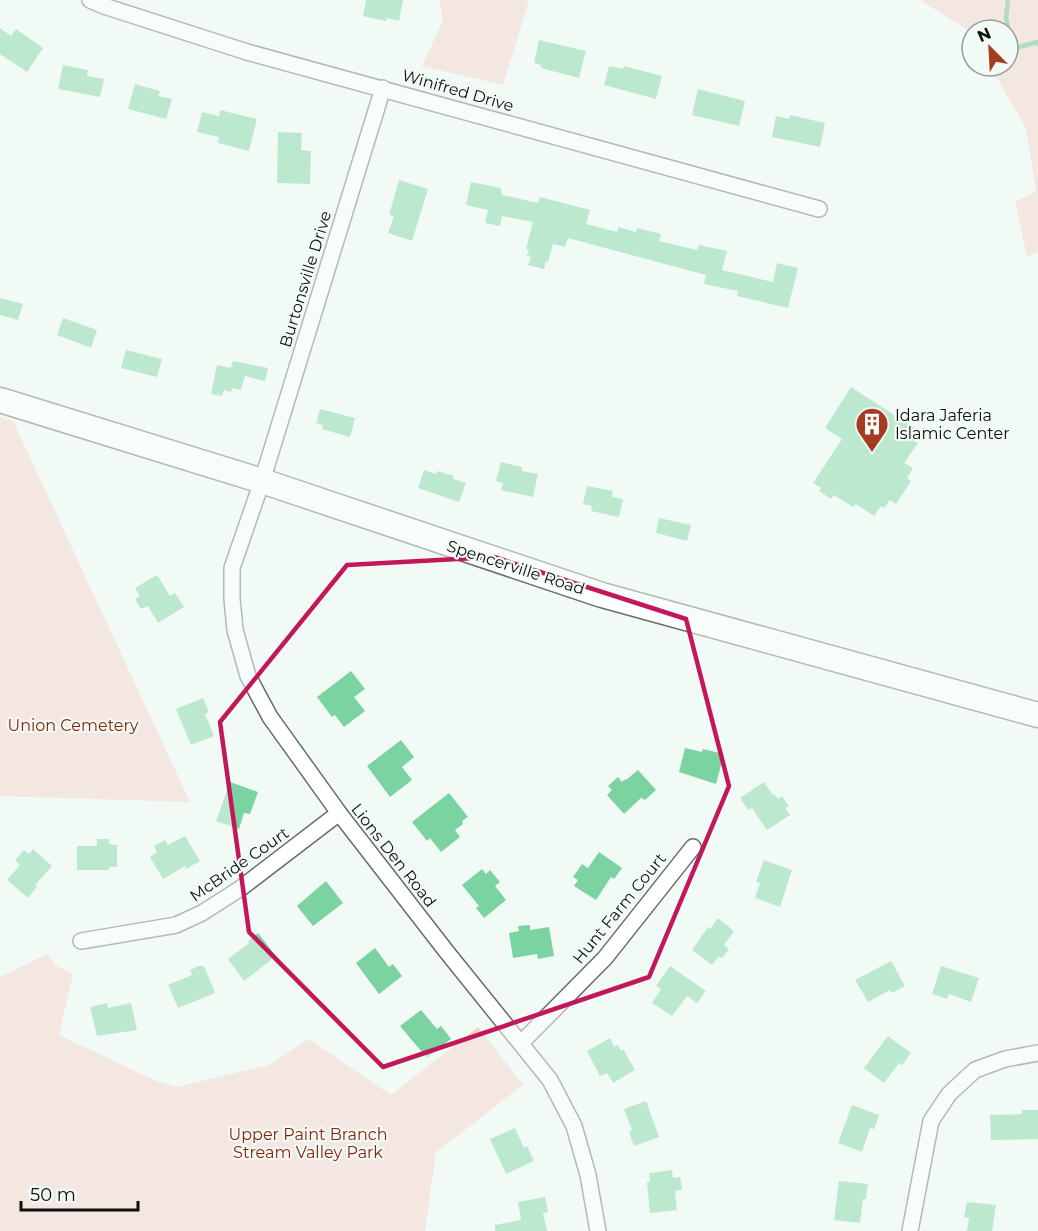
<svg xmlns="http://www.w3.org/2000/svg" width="1038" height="1231" font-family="Montserrat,sans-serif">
  <rect width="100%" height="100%" fill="#f2faf5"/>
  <g fill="#f5d0c7">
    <polygon points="439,0 529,0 503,85 422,66 443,20"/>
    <polygon points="920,0 1038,0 1038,252 1027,256 1015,202 1036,191 1026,128 990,66 1008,66 1008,30 972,30 972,36 969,31"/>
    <polygon points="0,417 13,421 190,802 0,796"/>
    <polygon points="47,954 56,966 73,974 59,1035 156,1081 177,1087 269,1065 309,1039 391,1095 478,1027 523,1085 436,1152 425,1231 0,1231 0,977"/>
  </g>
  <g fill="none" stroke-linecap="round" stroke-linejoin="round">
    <polyline stroke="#61b98a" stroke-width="4.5" points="1008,0 1006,18 1012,49 1037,42 1038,44"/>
  </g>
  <g fill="#7bd3a2">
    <polygon points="366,0 403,0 399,21 387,18 386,21 363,16"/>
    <polygon points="0,28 11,36 16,29 43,48 27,72 0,54"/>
    <polygon points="539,40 586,51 579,78 541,68 541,65 534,63"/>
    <polygon points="63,65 88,70 87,76 104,79 100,97 58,89"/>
    <polygon points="609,66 623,69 624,66 662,76 656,99 604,85"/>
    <polygon points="135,84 160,91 158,96 172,99 166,119 128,109"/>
    <polygon points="698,89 745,101 739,126 692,115"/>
    <polygon points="220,110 257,119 249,151 218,143 219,137 197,132 202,112 219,116"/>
    <polygon points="790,115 825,123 820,147 772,137 776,116 789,119"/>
    <polygon points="278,132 302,133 301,150 311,151 310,184 277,183"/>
    <polygon points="399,180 428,189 412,241 388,233 394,216 389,215"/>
    <polygon points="471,182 501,188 502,195 538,203 540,197 590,210 586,224 617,232 618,227 636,232 637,228 661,234 659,241 697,250 699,245 727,251 722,270 773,282 777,263 798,268 788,308 737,296 738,291 704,284 706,275 568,238 565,247 553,244 548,262 546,261 544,269 528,265 531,257 527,256 529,250 526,249 533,222 502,216 500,226 485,223 488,210 466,205"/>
    <polygon points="0,298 23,304 18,320 0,315"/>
    <polygon points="63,318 97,330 91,348 57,335"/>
    <polygon points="126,350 162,359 157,377 121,368"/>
    <polygon points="233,361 268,368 265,381 245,376 241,390 232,388 231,392 224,390 222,396 211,394 217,365 231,368"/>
    <polygon points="851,387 917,430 912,439 918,443 904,463 913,468 907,478 911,481 896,504 890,500 884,508 881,506 874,516 856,504 853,507 834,495 831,499 819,491 821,488 813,483 842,439 825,428"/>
    <polygon points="320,409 355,418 350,437 322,429 323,425 316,423"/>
    <polygon points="501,462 522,467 522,471 538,474 533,497 501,490 503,483 496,481"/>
    <polygon points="424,470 436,474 437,471 454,476 453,479 466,483 459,502 418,488"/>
    <polygon points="587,486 613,491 612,497 623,499 619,517 591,511 592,506 583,504"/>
    <polygon points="659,518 691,525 687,541 656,533"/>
    <polygon points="157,575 170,596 175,593 184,607 158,623 148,606 141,609 135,599 140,596 135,588"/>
    <polygon points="351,671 365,689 354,697 365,711 344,727 335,715 332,717 317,697"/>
    <polygon points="203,698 209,712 205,714 214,736 191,745 176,709"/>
    <polygon points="401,740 414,757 402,767 412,780 390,797 367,766"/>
    <polygon points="685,748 702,752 703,749 724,754 716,784 679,772"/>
    <polygon points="638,770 656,790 645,800 641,798 624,814 607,795 612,790 608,786 618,777 622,782 625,779 626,780"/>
    <polygon points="230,782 258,792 250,814 244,813 239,829 216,821"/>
    <polygon points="764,782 773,795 774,794 778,799 782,796 789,806 785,808 790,815 767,830 752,808 748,810 740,798"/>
    <polygon points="449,793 468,817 462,821 463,824 455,830 460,837 441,852 430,838 427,841 412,822"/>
    <polygon points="185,836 200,861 186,869 185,866 163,879 150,857 157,852 154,846 165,840 168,845"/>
    <polygon points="97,839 109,839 109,844 117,845 117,867 109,867 109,870 77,870 77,846 97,846"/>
    <polygon points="33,849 52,866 35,885 37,887 28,898 7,880 20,865 15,860 24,850 29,854"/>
    <polygon points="599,852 622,868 614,879 611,877 596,900 574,886 578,880 573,877 582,864 588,868"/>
    <polygon points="764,860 792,870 780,907 755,898 760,883 756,882"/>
    <polygon points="482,869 486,874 490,870 500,882 495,886 506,900 484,918 476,908 479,906 462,885"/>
    <polygon points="326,881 343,903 313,926 297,906"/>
    <polygon points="718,918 734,931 724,945 729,949 722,958 719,956 712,965 692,950 708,927 710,929"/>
    <polygon points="530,925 530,930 549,927 554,956 538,959 537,954 513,958 509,933 519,931 518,926"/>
    <polygon points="258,933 276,956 244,981 228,959 249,943 248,941"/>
    <polygon points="375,948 389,967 393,964 402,976 379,994 356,963"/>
    <polygon points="891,961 905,986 892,993 890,990 868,1002 855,980"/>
    <polygon points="199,966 204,966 215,993 178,1008 168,985 192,975 190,970"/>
    <polygon points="670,966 706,991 697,1003 687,996 672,1016 652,1003 661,989 656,986"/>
    <polygon points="941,966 979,978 971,1002 949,994 947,999 932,994"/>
    <polygon points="107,1003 108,1008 131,1003 137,1030 97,1036 90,1007"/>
    <polygon points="421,1010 437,1029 441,1026 451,1039 427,1058 400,1026"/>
    <polygon points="888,1036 911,1053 902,1065 899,1063 884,1083 864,1068"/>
    <polygon points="610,1038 614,1047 618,1045 621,1051 623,1049 635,1070 613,1083 607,1073 600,1076 587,1051"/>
    <polygon points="646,1101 659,1137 634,1146 629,1132 632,1130 624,1109"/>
    <polygon points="852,1105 879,1115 874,1129 870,1128 862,1152 838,1143"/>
    <polygon points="1022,1110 1038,1110 1038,1139 991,1140 990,1115 1022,1114"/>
    <polygon points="515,1128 524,1148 527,1146 534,1161 506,1174 490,1139"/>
    <polygon points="672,1170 673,1178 680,1177 682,1190 675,1191 677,1210 650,1213 647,1182 650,1182 649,1173"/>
    <polygon points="839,1181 868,1184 866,1199 863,1199 860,1223 834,1220"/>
    <polygon points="545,1197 548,1212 543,1213 547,1231 495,1231 495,1225 521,1220 518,1202"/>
    <polygon points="967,1202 996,1205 992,1231 967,1231 969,1218 964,1217"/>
  </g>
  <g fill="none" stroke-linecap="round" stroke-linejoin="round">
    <defs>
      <g id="street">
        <polyline points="90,0 104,6 247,52 819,209"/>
        <polyline points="383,88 262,481 232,568 232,599 235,630 248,676 270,717 339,813 446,951 550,1080 574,1126 588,1175 598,1231"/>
        <polyline points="81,941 176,925 202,913 241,888 339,813"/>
        <polyline points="522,1042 605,958 693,847"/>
        <polyline points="910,1231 931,1121 949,1094 975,1070 1005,1059 1038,1053"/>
      </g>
      <polyline id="primary" points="0,400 262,481 602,595 1038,715"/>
    </defs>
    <use href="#street" stroke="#676d69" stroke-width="18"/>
    <use href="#primary" stroke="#676d69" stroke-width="27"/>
    <use href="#street" stroke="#fff" stroke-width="15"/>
    <use href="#primary" stroke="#fff" stroke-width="24"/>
  </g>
  <path d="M0 0H1038V1231H0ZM494 557 686 619 729 786 649 977 383 1067 249 932 220 722 347 565Z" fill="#f2faf5" fill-opacity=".55" fill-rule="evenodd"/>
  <path fill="none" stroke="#c2185b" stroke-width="4.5" stroke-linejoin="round" d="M494 557 686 619 729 786 649 977 383 1067 249 932 220 722 347 565Z"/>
  <defs>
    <symbol id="building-pin" viewBox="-11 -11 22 30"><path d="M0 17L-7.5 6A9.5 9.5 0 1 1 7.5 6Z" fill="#a43b22" stroke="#f2faf5"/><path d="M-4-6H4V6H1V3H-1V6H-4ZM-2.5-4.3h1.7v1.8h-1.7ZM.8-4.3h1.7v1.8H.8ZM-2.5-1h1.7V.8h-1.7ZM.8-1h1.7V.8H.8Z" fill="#fff"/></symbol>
  </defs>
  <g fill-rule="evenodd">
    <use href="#building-pin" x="853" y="405" width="38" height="52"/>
  </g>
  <g text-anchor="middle" stroke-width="4.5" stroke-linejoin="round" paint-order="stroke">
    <g font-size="16" fill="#0c0f0d" stroke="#f2faf5">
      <text transform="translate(458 90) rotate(16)" y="6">Winifred Drive</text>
      <text transform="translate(305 279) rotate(-73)" y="6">Burtonsville Drive</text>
      <text transform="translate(516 567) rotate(18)" y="6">Spencerville Road</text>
      <text transform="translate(394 855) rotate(52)" y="6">Lions Den Road</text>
      <text transform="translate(239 864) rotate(-35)" y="6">McBride Court</text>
      <text transform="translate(619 908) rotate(-51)" y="6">Hunt Farm Court</text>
    </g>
    <g font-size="16" fill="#0c0f0d" stroke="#f2faf5" text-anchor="start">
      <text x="895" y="421">Idara Jaferia<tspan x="895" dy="18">Islamic Center</tspan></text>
    </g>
    <g font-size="16" fill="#892409" stroke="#f2faf5">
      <text x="73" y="731">Union Cemetery</text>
      <text x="308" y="1140">Upper Paint Branch<tspan x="308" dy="18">Stream Valley Park</tspan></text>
    </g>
  </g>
  <g transform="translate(990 48) rotate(336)"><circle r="28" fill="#f2faf5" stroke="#969c98" stroke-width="1.5"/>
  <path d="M0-4.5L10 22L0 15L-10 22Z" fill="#a43b22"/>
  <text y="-9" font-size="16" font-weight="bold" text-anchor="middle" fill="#0c0f0d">N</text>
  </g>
  <path d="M21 1201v9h117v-9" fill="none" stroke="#0c0f0d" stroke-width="3"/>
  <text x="30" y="1201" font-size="18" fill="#0c0f0d" stroke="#f2faf5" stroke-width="4.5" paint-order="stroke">50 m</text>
</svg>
